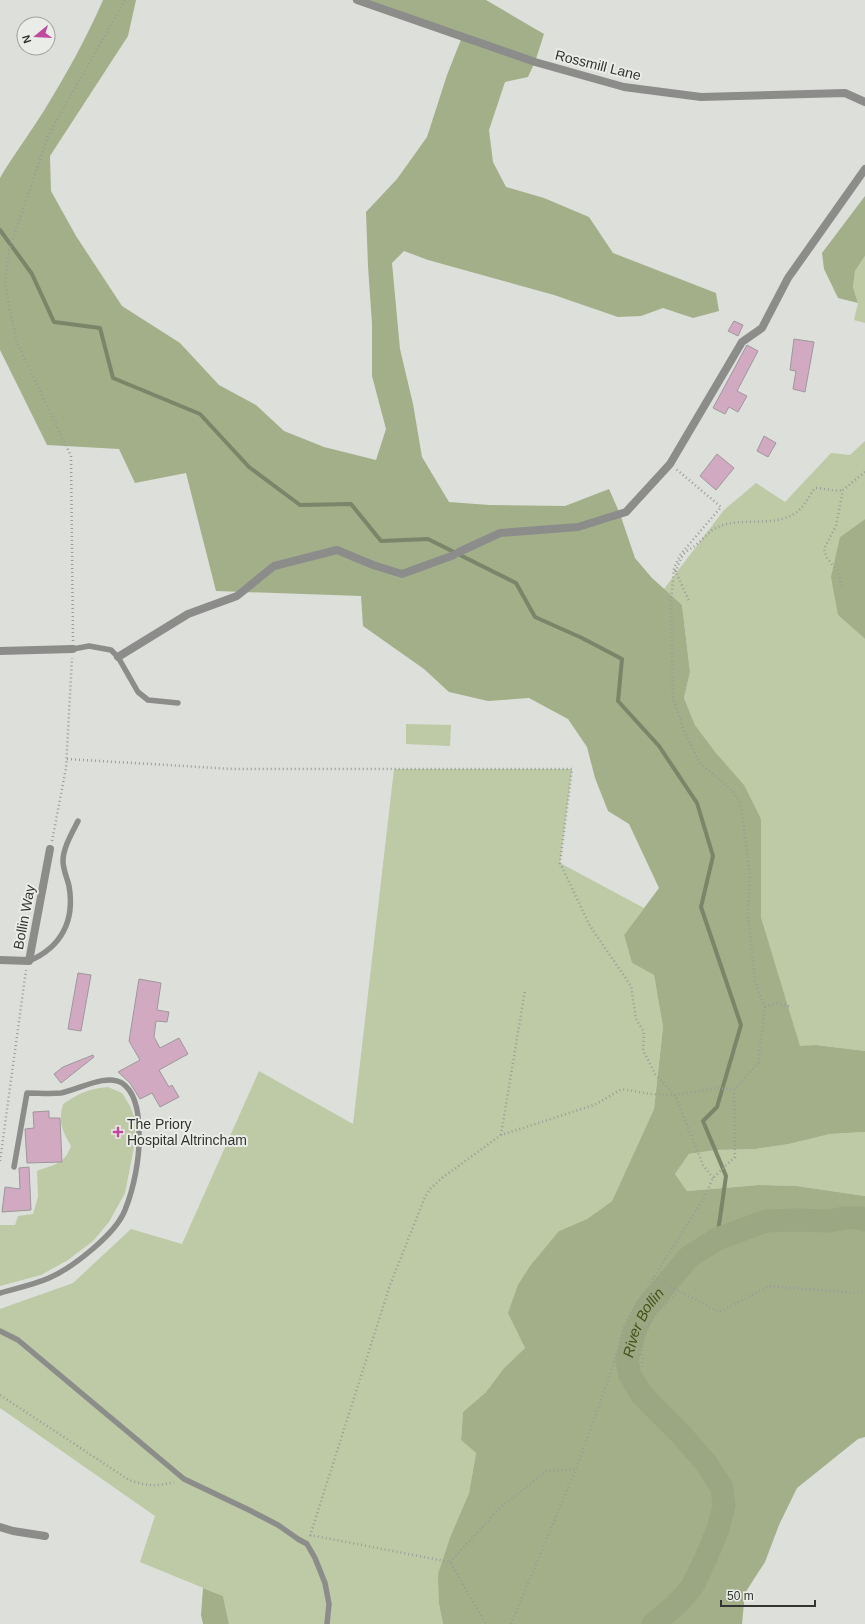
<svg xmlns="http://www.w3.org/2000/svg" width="865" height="1624" font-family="Helvetica,sans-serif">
  <rect width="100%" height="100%" fill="#dddfda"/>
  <g fill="#bdcaa5">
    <polygon points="865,256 865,323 854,320 858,303 853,287 855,271"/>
    <polygon points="865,441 865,519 840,537 838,615 865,639 865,1051 816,1045 800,1047 761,917 761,819 695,725 684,698 690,672 682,605 664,589 724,510 756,483 785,502 831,453 850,455"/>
    <polygon points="406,724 451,725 450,746 406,744"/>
    <polygon points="394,769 572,769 560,863 644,908 624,935 632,963 654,975 663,1027 654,1109 612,1201 587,1219 559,1231 509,1313 525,1348 504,1368 486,1392 463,1412 461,1440 476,1453 469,1493 451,1535 439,1604 443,1624 229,1624 223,1596 140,1562 155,1516 0,1408 0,1309 73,1283 131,1229 182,1244 259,1071 353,1124"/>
    <path d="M108 1087 122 1093 130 1106 135 1119V1142L125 1193 109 1222 93 1241 68 1260 41 1275 0 1286V1225H15L18 1216 33 1214 38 1197 37 1171C55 1164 64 1165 71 1146 62 1129 58 1123 63 1104 80 1093 88 1089 108 1087Z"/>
    <polygon points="865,1132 865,1196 797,1186 759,1185 687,1191 675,1174 689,1154 716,1150 756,1149 789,1144 830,1134"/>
  </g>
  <g fill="#a3af89">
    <path d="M103 0H136L128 36 50 156 51 191 76 236 122 306 180 343 219 385 256 405 284 431 324 447 376 460 386 429 372 376V324L368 266 366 212 397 179 427 137 447 75 462 37 357 0H486L544 34 535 62 528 77 505 82 489 130 493 162 506 187 544 198 589 217 613 253 716 293 719 311 693 318 663 308 641 316 618 317 554 295 428 260 404 251 392 263 400 349 413 404 422 457 449 502 489 505 565 506 609 489 620 514 635 558 652 578 682 605 690 672 684 698 695 725 715 752 744 785 761 819V917L800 1046 816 1045 865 1051V1132L830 1134 789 1144 756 1149 716 1150 689 1154 675 1174 687 1191 759 1185 797 1186 865 1196V1437L858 1439 797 1488 779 1525 765 1562 745 1593 742 1624H443L439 1604 438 1574 451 1535 469 1493 476 1453 461 1440 463 1412 486 1392 504 1368 525 1348 508 1313 518 1285 530 1266 559 1231 587 1219 612 1201 654 1109 663 1027 654 975 632 963 624 935 659 888 629 824 608 811 595 778 587 747 568 719 529 698 488 701 449 692 424 669 363 626 361 596 216 591 186 473 135 483 119 449 47 445 0 350V178C14 154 31 132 45 109 66 75 87 37 103 0Z"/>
    <polygon points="865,196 865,256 855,271 853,287 858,303 838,298 824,269 822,253"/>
    <polygon points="865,519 865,639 838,615 831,577 840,537"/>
    <polygon points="203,1588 223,1596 229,1624 203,1624 201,1615"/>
  </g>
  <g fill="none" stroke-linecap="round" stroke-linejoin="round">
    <polyline stroke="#7c846a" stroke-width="4" points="0,230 32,274 54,322 100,328 113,378 200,414 249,467 300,505 351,504 381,541 428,539 516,583 535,617 582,638 622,659 618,701 659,746 697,803 713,856 701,907 741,1025 717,1107 703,1121 726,1176 717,1239"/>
    <path stroke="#9ba782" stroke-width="23" id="s1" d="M653 1624 676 1605 692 1587 706 1558 718 1529 724 1506 722 1488 706 1463 680 1433 641 1394 630 1375 627 1361 634 1333 646 1308 689 1257 717 1239 766 1221 796 1220 830 1221 844 1218H860L865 1220"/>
  </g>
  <g fill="#d1aac1" stroke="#9d989b">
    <polygon points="734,321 743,325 738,336 728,331"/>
    <polygon points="794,339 814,342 805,392 793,389 796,371 790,370"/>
    <polygon points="747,345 758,351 737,391 747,396 738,412 729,407 725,414 713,408"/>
    <polygon points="764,436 776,443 768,457 757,451"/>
    <polygon points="717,454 734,468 716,490 700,476"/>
    <polygon points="78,973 91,975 81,1031 68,1029"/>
    <polygon points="139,979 161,983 157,1010 169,1012 167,1022 156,1021 154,1037 160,1048 179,1038 188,1054 159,1070 169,1087 172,1085 179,1097 160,1107 152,1093 140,1099 130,1083 118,1072 140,1060 129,1041"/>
    <polygon points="93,1055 94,1057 61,1083 54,1074 63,1067"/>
    <polygon points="49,1111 49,1118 60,1118 62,1162 27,1163 25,1129 34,1128 33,1112"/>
    <polygon points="29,1167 31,1210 2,1212 5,1187 20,1189 19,1168"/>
  </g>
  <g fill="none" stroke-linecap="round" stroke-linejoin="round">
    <g stroke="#9b9c98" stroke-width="2.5" stroke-dasharray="1 3" stroke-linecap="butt">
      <polyline points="675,570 689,601"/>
      <path d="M676 572C678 565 681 555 687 551 691 548 694 547 697 544 702 540 706 535 711 531 734 514 769 529 794 514 804 508 808 497 815 488 825 488 833 492 843 490"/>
      <polyline points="842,586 838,572 827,558 824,549 836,526 843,490 865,472"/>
      <polyline points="73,641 71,456 17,343 5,284 9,250 48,136 125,0"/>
      <polyline points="67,759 233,769 572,769 560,863 590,926 631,986 636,1019 644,1032 643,1050 655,1074 675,1095 703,1165 713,1178"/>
      <polyline points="52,841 66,768 72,658"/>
      <polyline points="765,1007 776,1003 792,1007"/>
      <polyline points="501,1135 525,990"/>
      <polyline points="0,1161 26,970"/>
      <polyline points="653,1277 719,1312 769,1286 857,1293 865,1291"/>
      <polyline points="642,1367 643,1335 653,1317 679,1291"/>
      <path d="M0 1395 129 1480C147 1486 155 1487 174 1482"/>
      <polyline points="310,1535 450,1562 486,1624"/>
      <polyline points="310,1536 390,1285 425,1197 431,1188 442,1178 501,1135 594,1105 622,1089 650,1094 675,1095 719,1088 734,1090"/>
      <polyline points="450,1562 499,1509 546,1471 576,1469 612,1369 625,1323 705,1196 713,1178 735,1157 734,1090 758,1063 765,1007 755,981 748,915 750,877 741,804 733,791 700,763 684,731 673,698 671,602 674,568 680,555 721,507 676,469"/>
      <polyline points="511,1624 576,1469"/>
    </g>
    <g stroke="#8c8d8b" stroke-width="5.5">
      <polyline points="73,649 89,646 111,650 118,657 138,692 148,700 178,703"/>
      <path d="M29 961C62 947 75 920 69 886 67 877 63 870 63 861 63 848 72 833 78 821"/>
      <path d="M0 1293C17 1288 33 1285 49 1278 72 1268 116 1234 125 1210 134 1188 140 1157 139 1133 139 1117 137 1093 122 1083 106 1073 78 1090 61 1093 50 1094 38 1093 27 1093L14 1167"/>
      <polyline points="0,1331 18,1340 184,1479 249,1510 278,1525 298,1539 307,1544 315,1558 325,1583 329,1604 327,1624"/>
    </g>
    <g stroke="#8c8d8b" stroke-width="8">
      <polyline points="357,0 535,62 624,87 701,97 845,93 865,102"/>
      <polyline points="459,552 500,533 578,527 626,512 670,464 742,342 762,328 788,278 865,169"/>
      <polyline points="0,651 73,649"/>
      <polyline points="118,657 188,614 237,596 274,566 337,550 373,565 402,574 454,555"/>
      <polyline points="0,960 29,961 50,849"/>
      <polyline points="0,1527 13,1531 45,1536"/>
    </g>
  </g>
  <path fill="#c24a9e" stroke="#eaece7" stroke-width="1.5" d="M116 1126h4v4h4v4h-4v4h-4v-4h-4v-4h4z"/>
  <g text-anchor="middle" stroke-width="4" stroke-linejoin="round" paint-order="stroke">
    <g font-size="14" fill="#343432" stroke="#eaece7">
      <text transform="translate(598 65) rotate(14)" y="5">Rossmill Lane</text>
      <text transform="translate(24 917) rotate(-79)" y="5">Bollin Way</text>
    </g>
    <g font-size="14" fill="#343432" stroke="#eaece7" text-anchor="start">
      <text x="127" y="1129">The Priory<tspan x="127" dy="16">Hospital Altrincham</tspan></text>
    </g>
    <g font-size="15" font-style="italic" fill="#445419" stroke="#eaece7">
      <text dy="5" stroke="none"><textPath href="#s1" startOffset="362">River Bollin</textPath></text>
    </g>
  </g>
  <g transform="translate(36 36) rotate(252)"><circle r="19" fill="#eaece7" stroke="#a1a29f"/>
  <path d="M0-3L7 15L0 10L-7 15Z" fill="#c24a9e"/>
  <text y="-6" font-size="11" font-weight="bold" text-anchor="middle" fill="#343432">N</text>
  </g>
  <path d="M721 1600v6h94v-6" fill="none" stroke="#343432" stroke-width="2"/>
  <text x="727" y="1600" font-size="12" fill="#343432" stroke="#eaece7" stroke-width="3" paint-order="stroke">50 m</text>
</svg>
